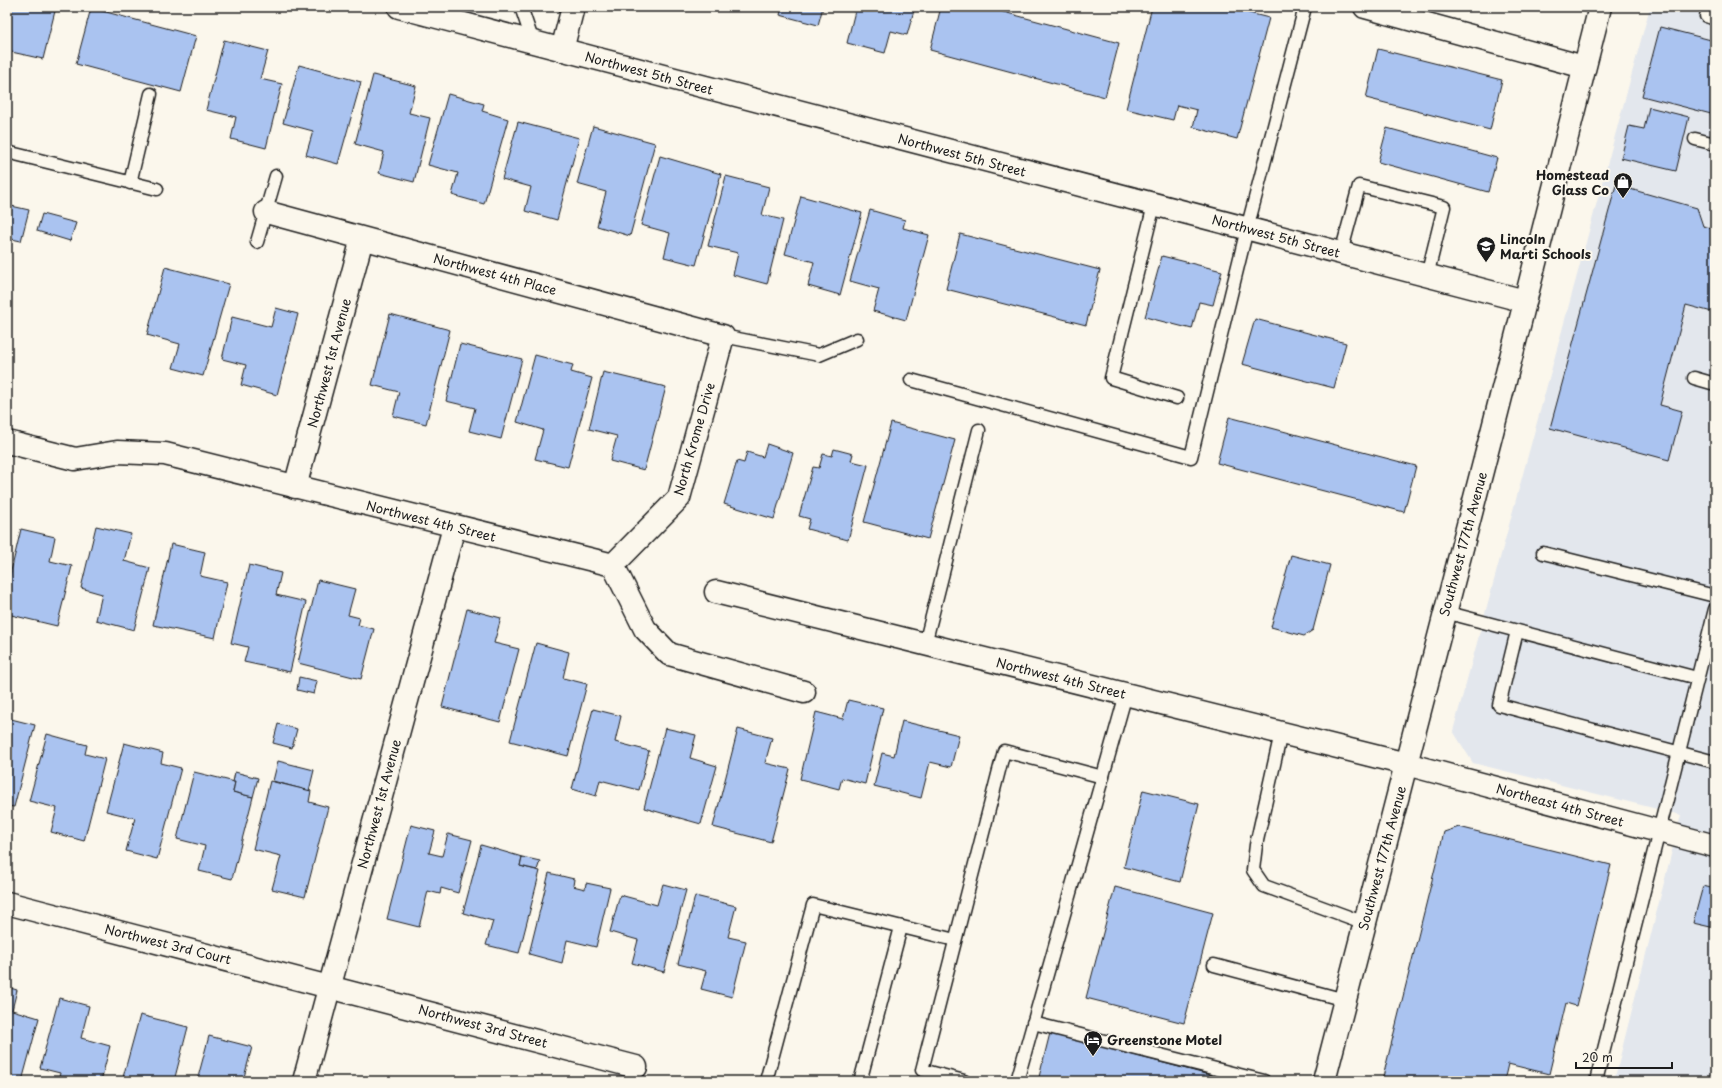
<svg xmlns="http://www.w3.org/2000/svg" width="1722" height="1088" font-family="'Playpen Sans',sans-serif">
  <rect width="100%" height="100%" fill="#fbf7ec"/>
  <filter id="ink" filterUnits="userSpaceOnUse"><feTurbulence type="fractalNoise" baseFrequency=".025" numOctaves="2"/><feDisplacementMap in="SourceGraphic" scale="8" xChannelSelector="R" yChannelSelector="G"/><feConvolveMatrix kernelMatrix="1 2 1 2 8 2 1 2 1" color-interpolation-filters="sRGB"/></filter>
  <g filter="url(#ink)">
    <polygon fill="#e3e7ed" points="1650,7 1715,7 1715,1081 1614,1081 1681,815 1473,763 1453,731"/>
    <g fill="#aac3f0" stroke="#1c1c1c">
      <polygon points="8,7 56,7 43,59 7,51"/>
      <polygon points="782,7 823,7 818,25 780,15"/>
      <polygon points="856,7 915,7 907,35 891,31 885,53 847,43"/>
      <polygon points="941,7 985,7 1119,43 1105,97 930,50"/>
      <polygon points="1152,7 1225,7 1269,18 1237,139 1193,127 1197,110 1177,105 1173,120 1126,109"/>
      <polygon points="91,8 196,36 181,92 76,64"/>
      <polygon points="1660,27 1715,41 1715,115 1642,96"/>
      <polygon points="224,40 268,51 260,79 282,84 266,148 231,139 236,117 206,110"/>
      <polygon points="1378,49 1502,80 1490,130 1366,98"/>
      <polygon points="299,65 361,82 338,164 306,155 313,131 283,123"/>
      <polygon points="373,75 416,86 409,113 430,118 414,182 379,173 384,152 355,144"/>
      <polygon points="448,94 484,104 482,111 508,119 484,204 452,195 458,173 428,165"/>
      <polygon points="1649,107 1689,117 1676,171 1621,158 1629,126 1644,129"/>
      <polygon points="518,122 579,138 557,220 525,211 531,187 502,179"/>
      <polygon points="593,126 655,143 630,236 597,226 606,192 577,184"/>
      <polygon points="1387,128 1497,158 1488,192 1378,162"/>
      <polygon points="660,156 721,174 696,265 664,257 670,233 641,225"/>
      <polygon points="726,176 769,187 762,215 783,220 767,284 733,275 738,253 708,246"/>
      <polygon points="1616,185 1697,208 1703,226 1715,229 1715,302 1712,312 1686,305 1660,405 1682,411 1669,460 1550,428"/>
      <polygon points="801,196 862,213 840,295 808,286 814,262 785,254"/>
      <polygon points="7,205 29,210 21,241 7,238"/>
      <polygon points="870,210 905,220 903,228 929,235 906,320 873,311 879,289 850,281"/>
      <polygon points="42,214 76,223 70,241 37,231"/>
      <polygon points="960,234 1100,270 1086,325 946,289"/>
      <polygon points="1162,256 1222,271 1213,305 1199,302 1192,329 1145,317"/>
      <polygon points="165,267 229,284 203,376 173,368 180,344 147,335"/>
      <polygon points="276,308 298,314 277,395 241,385 246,365 222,359 232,317 271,327"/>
      <polygon points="390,314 450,330 426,424 393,416 399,392 372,385"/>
      <polygon points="1255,319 1346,343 1334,388 1242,364"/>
      <polygon points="460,344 522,359 501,439 469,431 475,408 446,401"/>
      <polygon points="535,355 573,365 571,372 592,378 568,467 535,459 543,430 517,422"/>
      <polygon points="603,372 666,387 644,470 610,461 617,436 589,429"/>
      <polygon points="1229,417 1416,466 1404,512 1217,463"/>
      <polygon points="891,423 955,440 928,539 864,522"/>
      <polygon points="767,444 793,453 774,519 724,504 737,461 744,463 747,452 763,457"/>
      <polygon points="834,449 853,454 851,461 868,465 848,540 807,529 810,519 799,516 813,467 819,468 823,454 832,456"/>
      <polygon points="96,526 131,534 124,561 150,568 134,630 96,620 102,594 81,588"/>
      <polygon points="21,529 55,537 50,561 72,566 57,626 7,614 7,588"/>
      <polygon points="171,544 205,552 200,576 227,582 215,638 153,625"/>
      <polygon points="1291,555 1330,565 1313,630 1304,636 1271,627"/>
      <polygon points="249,565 281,573 276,595 306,602 290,672 244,662 248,647 231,643"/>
      <polygon points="318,580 355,589 348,615 360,618 358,625 374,629 361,679 298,663"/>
      <polygon points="467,609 501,618 494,643 519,649 500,722 442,707"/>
      <polygon points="536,643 569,652 563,678 587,684 568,756 510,741"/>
      <polygon points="299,677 317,681 314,694 297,690"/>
      <polygon points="848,700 883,708 865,784 842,778 839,789 800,779 816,712 843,719"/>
      <polygon points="593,709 621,716 615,742 649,751 639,790 600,780 596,796 572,789"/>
      <polygon points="7,718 35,725 14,807 7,806"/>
      <polygon points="902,721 959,735 951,767 930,762 921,798 874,786 882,753 894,756"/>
      <polygon points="278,724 297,729 292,748 273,743"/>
      <polygon points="665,728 696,735 690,758 717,766 701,824 644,808"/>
      <polygon points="738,729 772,738 765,763 790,769 771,842 713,827"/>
      <polygon points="47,734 87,745 85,754 105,759 84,841 51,832 57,808 29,801"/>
      <polygon points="124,743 163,753 161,763 181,768 157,859 126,851 135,818 106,811"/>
      <polygon points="278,761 314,770 309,791 273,781"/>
      <polygon points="194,772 235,782 233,792 253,797 232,879 199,871 205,846 177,839"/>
      <polygon points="235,772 258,778 253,797 233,792 235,782 233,782"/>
      <polygon points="270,781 311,791 309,802 328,807 305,897 272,889 281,856 253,849"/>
      <polygon points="1143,790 1199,804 1180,882 1124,867"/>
      <polygon points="411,825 435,831 429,853 442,856 448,834 472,840 458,893 441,888 440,894 428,891 419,927 387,919"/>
      <polygon points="1459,827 1611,865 1576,1006 1566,1003 1549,1074 1508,1064 1504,1081 1382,1081 1444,832"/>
      <polygon points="481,845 522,857 520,866 540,871 519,953 486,945 493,921 463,913"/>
      <polygon points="522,857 540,861 537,870 520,866"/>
      <polygon points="549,873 574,879 573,886 585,889 586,883 610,888 596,947 567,940 562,963 529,954"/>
      <polygon points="663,884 686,890 664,972 632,963 638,940 610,932 620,895 657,905"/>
      <polygon points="1703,886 1715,889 1715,928 1693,923"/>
      <polygon points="1115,887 1213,913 1184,1023 1086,998"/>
      <polygon points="695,896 736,906 728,937 746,941 732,997 701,989 706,971 678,964"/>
      <polygon points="7,987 17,990 12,1010 39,1018 22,1081 7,1080"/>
      <polygon points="59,998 89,1006 81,1038 110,1046 101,1081 58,1081 60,1073 40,1068"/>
      <polygon points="140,1015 188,1027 174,1081 122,1081"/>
      <polygon points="1050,1033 1232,1081 1038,1081"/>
      <polygon points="209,1036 252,1047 243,1081 197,1081"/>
    </g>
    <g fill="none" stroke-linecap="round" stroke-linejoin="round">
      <defs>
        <g id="service">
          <polyline points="521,7 533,42"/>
          <polyline points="1709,7 1706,16 1715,19"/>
          <polyline points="1695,139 1715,144"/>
          <polyline points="7,152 157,189"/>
          <polyline points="130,183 151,94"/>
          <polyline points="1154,205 1111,378 1177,398"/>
          <polyline points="257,242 276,176"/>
          <polyline points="1341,253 1359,186 1444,207 1427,276"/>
          <polyline points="723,336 819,355 857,339"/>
          <polyline points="1694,378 1715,384"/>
          <polyline points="911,380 1191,457 1247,229 1305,7"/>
          <polyline points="1543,553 1715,596"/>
          <polyline points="1445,612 1697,678"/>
          <polyline points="1517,631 1499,705 1715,762"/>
          <polyline points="925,644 979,430"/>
          <polyline points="1281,733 1256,845 1253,870 1264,886 1365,923"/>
          <polyline points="1214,965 1345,1000"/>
          <polyline points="1033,1023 1264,1081"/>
          <polyline points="861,1078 901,927"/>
          <polyline points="766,1081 813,905 955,940"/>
          <polyline points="964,1081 922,1070 1004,751 1103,777"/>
          <polyline points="1017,1081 1126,694"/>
          <polyline points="1596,1081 1715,609"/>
        </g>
        <g id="minor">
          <polyline points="399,7 1525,301"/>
          <polyline points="1365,7 1584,67"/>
          <polyline points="562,50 573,7"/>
          <polyline points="266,212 723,336 679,498 613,565"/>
          <polyline points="7,442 75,459 117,452 165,454 613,565 645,629 669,654 804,692"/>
          <polyline points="295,487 362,239"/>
          <polyline points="716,592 1406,764"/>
          <polyline points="7,903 636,1067"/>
          <polyline points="304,1081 454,527"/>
        </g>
        <polyline id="tertiary" points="1406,764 1715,846"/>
        <polyline id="secondary" points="1324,1081 1492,432 1600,7"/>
      </defs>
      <use href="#service" stroke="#1c1c1c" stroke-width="15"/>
      <use href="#minor" stroke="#1c1c1c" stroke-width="25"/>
      <use href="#tertiary" stroke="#1c1c1c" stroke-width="25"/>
      <use href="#secondary" stroke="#1c1c1c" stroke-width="25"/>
      <use href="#service" stroke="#fbf7ec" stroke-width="12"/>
      <use href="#minor" stroke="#fbf7ec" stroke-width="22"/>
      <use href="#tertiary" stroke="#fbf7ec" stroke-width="22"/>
      <use href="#secondary" stroke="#fbf7ec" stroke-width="22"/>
    </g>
  </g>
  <defs>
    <symbol id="shop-pin" viewBox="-11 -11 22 30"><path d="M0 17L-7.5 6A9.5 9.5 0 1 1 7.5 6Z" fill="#1c1c1c" stroke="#fbf7ec"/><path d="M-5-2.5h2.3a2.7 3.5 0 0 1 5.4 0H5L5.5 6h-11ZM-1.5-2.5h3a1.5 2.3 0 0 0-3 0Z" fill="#fff"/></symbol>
    <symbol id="school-pin" viewBox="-11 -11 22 30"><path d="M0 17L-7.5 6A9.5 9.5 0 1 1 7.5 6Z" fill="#1c1c1c" stroke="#fbf7ec"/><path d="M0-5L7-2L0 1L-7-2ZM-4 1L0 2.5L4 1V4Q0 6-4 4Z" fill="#fff"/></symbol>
    <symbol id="hotel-pin" viewBox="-11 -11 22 30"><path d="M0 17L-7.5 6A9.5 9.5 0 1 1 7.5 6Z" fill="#1c1c1c" stroke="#fbf7ec"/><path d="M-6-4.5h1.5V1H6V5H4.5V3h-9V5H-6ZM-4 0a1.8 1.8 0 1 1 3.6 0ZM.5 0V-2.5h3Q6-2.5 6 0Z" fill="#fff"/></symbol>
  </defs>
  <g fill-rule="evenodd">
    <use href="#shop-pin" x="1612" y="171" width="22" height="30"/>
    <use href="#school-pin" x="1475" y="235" width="22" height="30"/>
    <use href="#hotel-pin" x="1082" y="1029" width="22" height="30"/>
  </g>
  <g text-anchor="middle" stroke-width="4" stroke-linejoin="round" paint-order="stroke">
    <g font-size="13" fill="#1c1c1c" stroke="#fbf7ec">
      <text transform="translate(649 73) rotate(15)" y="5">Northwest 5th Street</text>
      <text transform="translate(962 155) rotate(15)" y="5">Northwest 5th Street</text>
      <text transform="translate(1276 236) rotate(15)" y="5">Northwest 5th Street</text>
      <text transform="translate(495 274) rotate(15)" y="5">Northwest 4th Place</text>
      <text transform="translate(329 363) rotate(-75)" y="5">Northwest 1st Avenue</text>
      <text transform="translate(694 439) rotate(-74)" y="5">North Krome Drive</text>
      <text transform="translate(431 521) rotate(14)" y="5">Northwest 4th Street</text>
      <text transform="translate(1463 544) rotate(-75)" y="5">Southwest 177th Avenue</text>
      <text transform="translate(1061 678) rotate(14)" y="5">Northwest 4th Street</text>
      <text transform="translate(379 804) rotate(-75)" y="5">Northwest 1st Avenue</text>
      <text transform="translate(1560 805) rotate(15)" y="5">Northeast 4th Street</text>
      <text transform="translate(1382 858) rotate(-75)" y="5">Southwest 177th Avenue</text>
      <text transform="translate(168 944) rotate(14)" y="5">Northwest 3rd Court</text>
      <text transform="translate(483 1026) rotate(15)" y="5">Northwest 3rd Street</text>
    </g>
    <g font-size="13" font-weight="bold" fill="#1c1c1c" stroke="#fbf7ec" text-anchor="start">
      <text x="1609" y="180" text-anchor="end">Homestead<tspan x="1609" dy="15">Glass Co</tspan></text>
      <text x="1500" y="244">Lincoln<tspan x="1500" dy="15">Marti Schools</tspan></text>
      <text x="1107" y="1045">Greenstone Motel</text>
    </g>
  </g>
  <rect width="1722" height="1088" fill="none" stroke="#fbf7ec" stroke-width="24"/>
  <rect x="12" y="12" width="1698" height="1064" fill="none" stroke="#1c1c1c" stroke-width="1.5" filter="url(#ink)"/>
  <path d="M1576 1062v6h96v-6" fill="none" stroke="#1c1c1c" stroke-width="2"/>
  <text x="1582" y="1062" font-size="12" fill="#1c1c1c" stroke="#fbf7ec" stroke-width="3" paint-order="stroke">20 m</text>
</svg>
